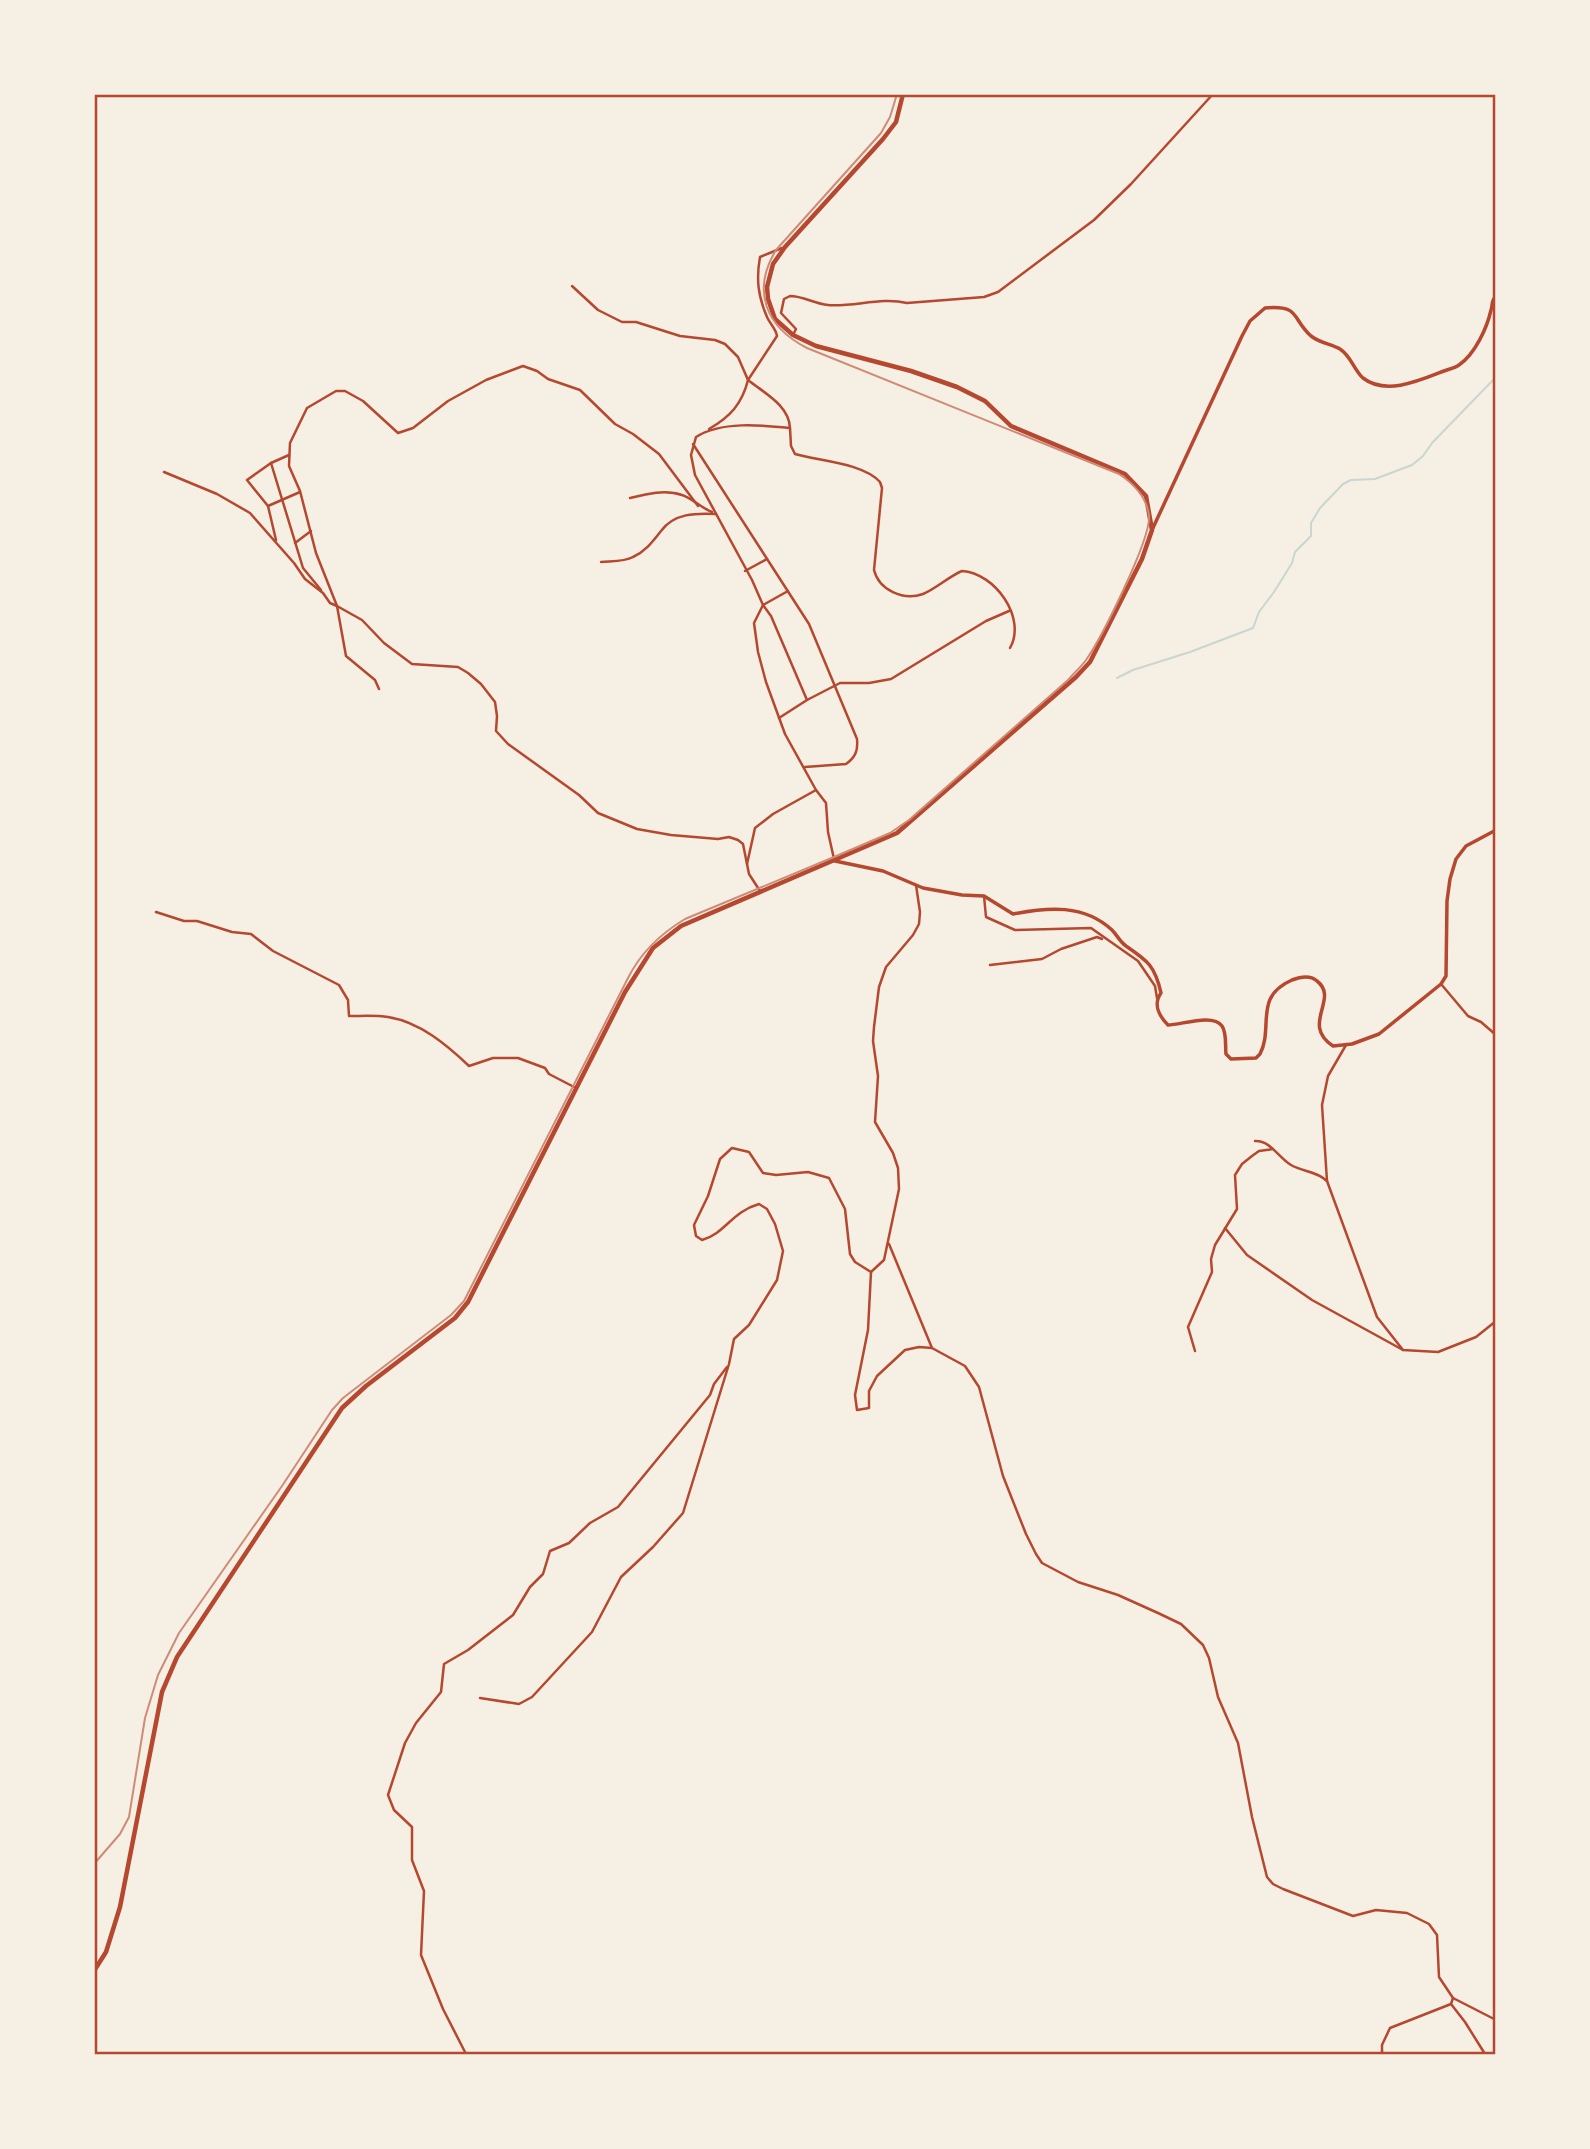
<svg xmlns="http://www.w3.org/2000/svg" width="1590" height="2149" font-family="'Exo 2',sans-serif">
  <rect width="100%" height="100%" fill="#f6efe4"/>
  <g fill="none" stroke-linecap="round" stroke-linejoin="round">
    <polyline stroke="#c9d6d2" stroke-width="2" points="1117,678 1133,670 1190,652 1253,628 1259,612 1274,592 1292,563 1295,552 1311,536 1311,523 1320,508 1343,484 1351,480 1375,479 1412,465 1423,456 1432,443 1496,377"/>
    <g stroke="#b5482f" stroke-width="2.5">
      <path d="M572 286 598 310 622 322H636L680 336 715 340 725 344 738 357 748 380C742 404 730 417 709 429"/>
      <path d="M793 335 796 329 781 313 784 299 790 296C803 296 815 304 828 305 854 307 881 297 907 303L984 297 998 292 1094 220 1131 184 1213 94"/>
      <path d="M790 428 791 446 795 454C819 461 863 463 880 482L882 488 874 570C879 590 903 601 923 594 937 588 948 577 962 571 995 573 1027 618 1010 648"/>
      <path d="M693 444 809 624 857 739C858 750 856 757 846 764L805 767"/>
      <polyline points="271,463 303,568 321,590"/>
      <polyline points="164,472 217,494 250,513 294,563 305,579 323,593 330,603 337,606 346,656 375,680 379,689"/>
      <path d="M630 498C646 494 665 489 682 495 692 498 701 508 712 512"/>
      <polyline points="268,506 300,492"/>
      <polyline points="698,506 659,454 633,434 615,424 580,390 548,379 537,371 523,366 486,380 448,401 413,428 398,433 363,401 345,391 336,391 307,408 290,443 289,466 300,491 316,553 337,606 362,620 384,643 412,664 458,667 468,673 481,684 495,702 497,716 496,731 508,744 579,795 598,813 637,829 671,835 718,839 729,837 738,840 743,844 747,864"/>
      <polyline points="276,540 268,506 247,480 271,463 289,455"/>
      <polyline points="295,543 311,531"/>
      <path d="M601 562C612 561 624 562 633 557 646 551 653 541 661 531 674 513 696 513 716 514"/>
      <polyline points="745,571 767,559"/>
      <polyline points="807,700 840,683 869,683 891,679 986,621 1009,611"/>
      <polyline points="779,718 807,700 771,616 763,605 788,591"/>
      <polyline points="816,790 826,803 828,832 834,859"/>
      <path d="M760 891 749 874 747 864 755 828 773 814 816 790 785 734 766 682 758 652 754 623 763 605 752 580 695 475 691 455 696 437C721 421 761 425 790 428 789 405 764 393 748 380L777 336C776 329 770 324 767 317 758 296 756 279 760 257L782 248"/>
      <polyline points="984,896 986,917 1015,930 1091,928 1138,961 1155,986 1157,998"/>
      <path d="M156 912 184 921H197L232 932 251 934 273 951 339 985 348 1000 349 1016C362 1016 376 1015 388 1017 420 1022 447 1045 469 1066L493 1058H518L545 1068 549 1074 576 1088"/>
      <polyline points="990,965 1042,959 1061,949 1097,937 1102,939"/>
      <polyline points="1441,984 1468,1016 1481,1022 1496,1035"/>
      <polyline points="1346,1045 1328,1076 1322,1105 1327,1181 1377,1317 1403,1350"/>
      <path d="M1255 1141C1270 1140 1279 1158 1291 1165 1303 1172 1317 1171 1327 1181"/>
      <polyline points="1225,1228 1247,1255 1312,1300 1403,1350 1438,1352 1476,1337 1496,1321"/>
      <polyline points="889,1244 932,1348"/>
      <polyline points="871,1272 868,1330 855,1395 857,1410 869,1408 869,1391 877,1376 905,1350 919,1347 932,1348 965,1366 979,1387 1003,1476 1026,1534 1036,1554 1042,1563 1078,1582 1118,1595 1158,1613 1181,1624 1203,1645 1209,1658 1218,1697 1238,1743 1252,1817 1267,1877 1273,1884 1283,1889 1353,1916 1376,1910 1407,1913 1429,1924 1437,1935 1439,1977 1453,1998 1451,2004 1390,2028 1382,2045 1382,2054"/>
      <polyline points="1195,1351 1188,1327 1212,1272 1211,1259 1215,1245 1237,1209 1235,1175 1242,1164 1252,1156 1259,1151 1273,1149"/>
      <path d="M480 1698 519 1704 532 1697 592 1632 621 1577 653 1547 683 1513 729 1364 734 1339 749 1325 777 1280 783 1251 775 1224 767 1209 759 1204C731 1212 726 1233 702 1240L696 1236 694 1225 708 1196 720 1159 732 1148 749 1152 763 1173 776 1175 808 1172 829 1178 845 1209 850 1254 855 1262 871 1272 884 1260 899 1189 898 1168 893 1153 875 1122 878 1076 873 1041 874 1027 879 987 886 967 913 935 919 924 920 912 916 885"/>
      <polyline points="1453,1998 1496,2020"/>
      <polyline points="1451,2004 1465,2022 1485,2054"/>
      <polyline points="466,2054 443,2009 421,1955 424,1891 412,1860 412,1827 394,1810 388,1795 405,1743 416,1723 441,1692 444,1664 468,1650 513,1615 530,1587 543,1574 550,1551 569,1543 590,1523 618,1507 710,1395 714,1384 727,1367"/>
    </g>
    <g stroke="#b5482f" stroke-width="3.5">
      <path d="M1152 530 1242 336 1250 321 1265 308C1301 305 1291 318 1311 336 1320 343 1331 344 1340 349 1351 356 1354 370 1363 378 1386 396 1421 380 1444 371 1449 369 1455 368 1459 365 1475 354 1487 328 1491 310 1493 304 1491 301 1496 296"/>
      <path d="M835 861 883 871 923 888 962 895 984 896 1013 914C1048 907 1084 904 1112 930 1117 935 1120 942 1126 946 1148 961 1155 966 1161 993 1153 1004 1159 1016 1168 1025 1181 1025 1213 1013 1222 1026 1227 1033 1225 1046 1226 1054L1231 1059 1256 1058 1260 1054C1274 1027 1253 997 1292 980 1300 977 1310 975 1317 981 1340 999 1300 1024 1333 1046L1352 1044 1379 1034 1441 984 1446 976 1447 901 1450 879 1456 859 1466 846 1496 830"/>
    </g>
    <polyline stroke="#b5482f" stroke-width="4.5" points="94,1971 106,1952 120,1907 162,1692 177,1657 342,1408 366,1386 455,1318 468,1302 625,992 653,948 681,926 897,833 1076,677 1090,662 1142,559 1152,530 1146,496 1125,474 1011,426 985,401 957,387 911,371 816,346 793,335 775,319 768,299 767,287 773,264 785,247 883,139 896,122 903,94"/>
    <path stroke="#cf8b77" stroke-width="2" d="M94 1864 120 1834 129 1817 145 1718 158 1675 179 1633 282 1486 332 1410 343 1398 451 1315 464 1301 628 978C641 952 660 934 685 919L834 857 890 833 909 820 1068 680C1074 673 1081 667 1086 660 1101 639 1151 539 1149 516 1147 497 1134 484 1119 474L807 348C766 327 751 291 776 250L881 133 890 117 897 94"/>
  </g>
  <rect width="1590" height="2149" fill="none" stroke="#f6efe4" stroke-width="192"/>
  <rect x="96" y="96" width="1398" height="1957" fill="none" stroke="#b5482f" stroke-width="2.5"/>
</svg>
